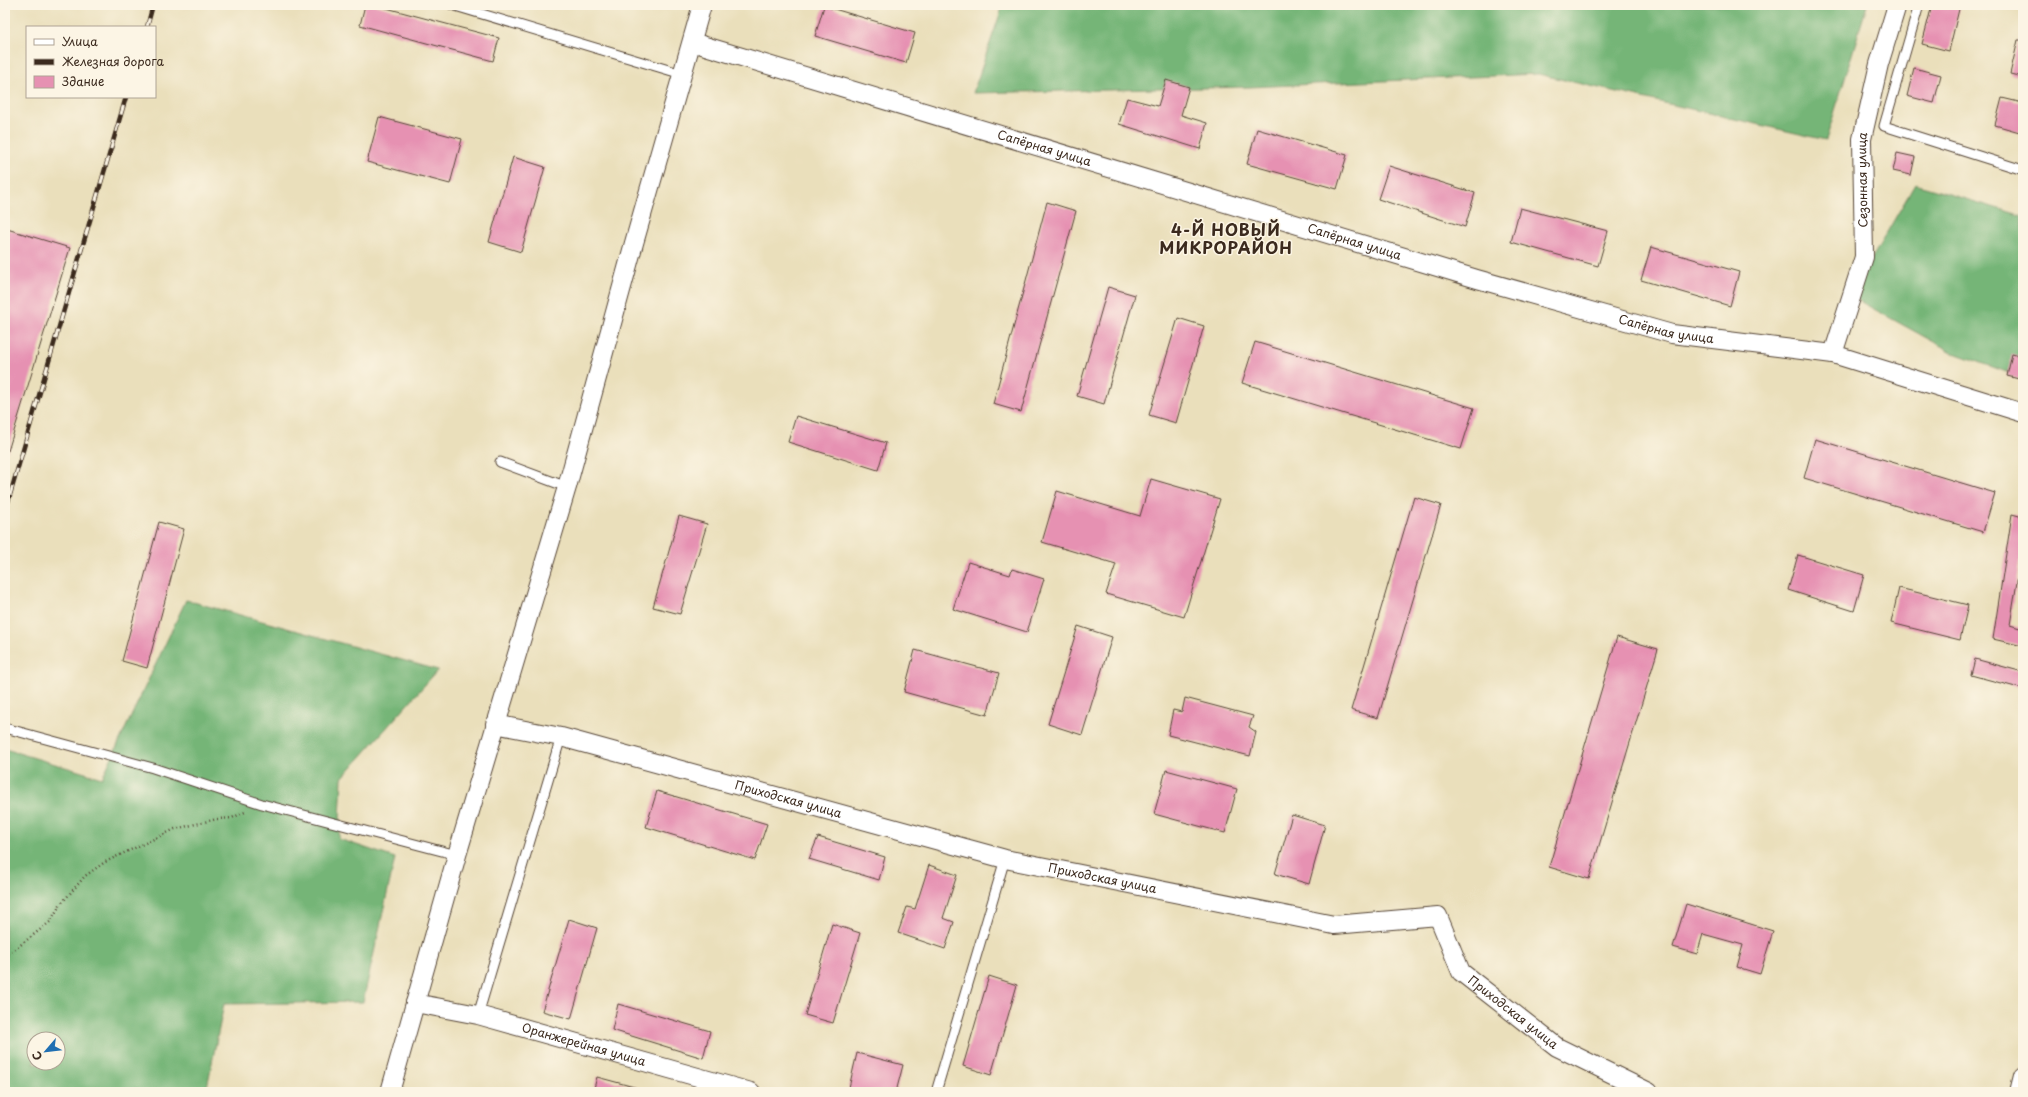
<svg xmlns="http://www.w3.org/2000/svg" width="2028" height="1097" font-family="'Playpen Sans',sans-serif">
  <rect width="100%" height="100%" fill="#fcf5e5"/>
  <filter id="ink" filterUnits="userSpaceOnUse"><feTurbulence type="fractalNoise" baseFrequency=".025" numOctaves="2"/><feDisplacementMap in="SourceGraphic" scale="8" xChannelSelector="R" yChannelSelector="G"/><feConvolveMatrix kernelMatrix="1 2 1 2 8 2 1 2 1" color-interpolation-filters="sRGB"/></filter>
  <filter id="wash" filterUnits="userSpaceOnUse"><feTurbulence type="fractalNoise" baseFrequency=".012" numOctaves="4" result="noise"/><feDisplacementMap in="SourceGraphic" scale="16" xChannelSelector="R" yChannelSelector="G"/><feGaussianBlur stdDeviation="0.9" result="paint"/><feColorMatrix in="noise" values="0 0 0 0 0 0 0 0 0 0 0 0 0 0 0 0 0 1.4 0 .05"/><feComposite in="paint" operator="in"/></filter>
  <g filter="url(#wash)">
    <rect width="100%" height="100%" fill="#eadfbb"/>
    <g fill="#75b577" stroke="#58704a" fill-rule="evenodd">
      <polygon points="1003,5 1867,5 1826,140 1538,74 1250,87 973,93"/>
      <polygon points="1915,184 2023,216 2023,378 1954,353 1850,296"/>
      <path d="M186 600 438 670 342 778 339 839 395 858 363 1002 224 1004 206 1092H5V749L102 778ZM34 1039H58V1063H34Z"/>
    </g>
    <g id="blocks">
      <g fill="#e691b2">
        <polygon points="365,5 375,5 499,38 493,61 360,25"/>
        <polygon points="1932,5 1960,5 1949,51 1922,44"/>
        <polygon points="824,6 915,33 906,63 815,36"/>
        <polygon points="2018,40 2023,40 2023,77 2010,74"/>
        <polygon points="1914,68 1941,75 1934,103 1907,96"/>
        <polygon points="1166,80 1189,87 1181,115 1207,123 1200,149 1119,124 1127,98 1158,106"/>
        <polygon points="2002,98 2023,103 2023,133 1995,125"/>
        <polygon points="379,117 462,139 450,184 367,162"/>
        <polygon points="1257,129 1347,155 1337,189 1247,164"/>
        <polygon points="1897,153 1915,157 1911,175 1893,171"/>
        <polygon points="513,157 545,167 521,252 489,242"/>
        <polygon points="1389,166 1475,193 1465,227 1378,199"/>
        <polygon points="1047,202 1076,211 1021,412 993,404"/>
        <polygon points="1520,208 1608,231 1598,266 1511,242"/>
        <polygon points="7,229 70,248 8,451 5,451 5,237"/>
        <polygon points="1651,247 1739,272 1730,306 1641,280"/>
        <polygon points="1108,287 1135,295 1104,404 1077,396"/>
        <polygon points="1178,318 1204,326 1176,423 1149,415"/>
        <polygon points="1255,342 1474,408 1461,449 1242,383"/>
        <polygon points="2012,354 2023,357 2023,380 2007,376"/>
        <polygon points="796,416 886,443 878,470 788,442"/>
        <polygon points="1815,439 1995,493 1983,532 1804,478"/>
        <polygon points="1151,479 1220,499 1184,617 1106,594 1116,564 1042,542 1057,491 1140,516"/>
        <polygon points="1414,497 1441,505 1378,718 1351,710"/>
        <polygon points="2012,514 2023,517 2023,545 2010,625 2023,629 2023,646 1993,639"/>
        <polygon points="679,516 707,524 680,614 653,607"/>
        <polygon points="159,522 184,529 147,668 122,661"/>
        <polygon points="1798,555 1864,575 1854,611 1788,590"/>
        <polygon points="968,562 1010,575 1012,569 1044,579 1027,632 953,609"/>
        <polygon points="1899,588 1968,605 1960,640 1891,623"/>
        <polygon points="1078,626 1112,637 1082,735 1048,724"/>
        <polygon points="1617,637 1658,649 1589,879 1549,867"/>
        <polygon points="915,650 999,673 987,715 904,692"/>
        <polygon points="1975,659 2023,672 2023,689 1971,675"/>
        <polygon points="1185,698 1253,716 1249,727 1256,732 1250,756 1168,735 1173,710 1182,712"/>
        <polygon points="1166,770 1237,789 1225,833 1154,814"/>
        <polygon points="657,791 767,824 755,860 646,827"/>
        <polygon points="1292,815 1325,825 1309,884 1275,874"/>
        <polygon points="818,837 885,857 879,880 809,859"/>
        <polygon points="929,865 957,875 943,918 954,922 945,949 898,933 907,907 915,909"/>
        <polygon points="1686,904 1773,931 1760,974 1737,967 1743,945 1703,934 1697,954 1673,947"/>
        <polygon points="569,919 597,928 571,1019 542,1011"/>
        <polygon points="832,924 860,933 833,1023 805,1015"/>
        <polygon points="989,976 1017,985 991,1075 963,1066"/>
        <polygon points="618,1004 710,1031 703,1058 612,1030"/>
        <polygon points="857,1053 903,1065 896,1092 848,1092"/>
        <polygon points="597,1077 638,1088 637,1092 593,1092"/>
      </g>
    </g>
  </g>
  <g filter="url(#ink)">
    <use href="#blocks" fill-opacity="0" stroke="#554536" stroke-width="1"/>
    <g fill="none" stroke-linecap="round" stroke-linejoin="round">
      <defs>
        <g id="service">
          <polyline points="452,5 682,74"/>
          <polyline points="1919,5 1884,126 2023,170"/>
          <polyline points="500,462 567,487"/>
          <polyline points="5,728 153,768 262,804 457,855"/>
          <polyline points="478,1015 561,737"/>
          <polyline points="936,1092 1005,859"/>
        </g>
        <g id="minor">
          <path id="s1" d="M692 42 1477 279 1672 334 1833 354 2023 413"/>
          <path id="s2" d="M1833 354 1864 257 1862 139 1879 64 1897 5"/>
          <path id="s3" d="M495 724 561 737 1005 859 1334 925 1438 916 1461 972 1557 1047 1649 1092"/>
          <path id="s4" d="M415 1003 478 1015 751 1092"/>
          <polyline points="390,1092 457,855 567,487 634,243 702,5"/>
          <polyline points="2019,1092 2023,1076"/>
        </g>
      </defs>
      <use href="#service" stroke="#554536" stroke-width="11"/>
      <use href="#minor" stroke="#554536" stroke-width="20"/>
      <polyline stroke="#554536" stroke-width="2.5" stroke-dasharray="1 3" stroke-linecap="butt" points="5,957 50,922 60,905 85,876 105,862 175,829 217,819 232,818 245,812"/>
      <use href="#service" stroke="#fff" stroke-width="9"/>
      <use href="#minor" stroke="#fff" stroke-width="18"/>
      <defs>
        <g id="rail">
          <polyline points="147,27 153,5"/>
          <polyline points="5,512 126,97"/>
        </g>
      </defs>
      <use href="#rail" stroke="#3b2a1e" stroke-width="4.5"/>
      <use href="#rail" stroke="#fcf5e5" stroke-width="3" stroke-dasharray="9" stroke-linecap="butt"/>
    </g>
  </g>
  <g text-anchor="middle" stroke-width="3" stroke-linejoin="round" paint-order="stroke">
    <g font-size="12" fill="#3b2a1e" stroke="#fcf5e5">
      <text dy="4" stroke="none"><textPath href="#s1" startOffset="368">Сапёрная улица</textPath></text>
      <text dy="4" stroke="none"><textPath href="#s2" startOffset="179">Сезонная улица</textPath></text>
      <text dy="4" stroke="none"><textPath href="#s1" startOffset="692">Сапёрная улица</textPath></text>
      <text dy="4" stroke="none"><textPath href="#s1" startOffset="1016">Сапёрная улица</textPath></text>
      <text dy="4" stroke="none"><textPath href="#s3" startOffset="303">Приходская улица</textPath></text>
      <text dy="4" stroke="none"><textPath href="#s3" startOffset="627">Приходская улица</textPath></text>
      <text dy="4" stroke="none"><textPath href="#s3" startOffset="1094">Приходская улица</textPath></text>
      <text dy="4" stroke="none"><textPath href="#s4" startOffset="174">Оранжерейная улица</textPath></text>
    </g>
    <g font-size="16" font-weight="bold" letter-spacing="1" fill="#3b2a1e" stroke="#fcf5e5">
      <text x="1226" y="236">4-Й НОВЫЙ<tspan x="1226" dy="18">МИКРОРАЙОН</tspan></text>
    </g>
  </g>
  <rect width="2028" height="1097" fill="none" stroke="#fcf5e5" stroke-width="20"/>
  <rect x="26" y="26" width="130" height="72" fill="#fcf5e5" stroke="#afa495"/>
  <rect x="34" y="39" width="20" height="6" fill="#ffffff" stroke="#afa495"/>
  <text x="62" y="46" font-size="12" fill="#3b2a1e">Улица</text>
  <rect x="34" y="59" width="20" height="6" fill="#3b2a1e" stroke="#afa495"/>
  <text x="62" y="66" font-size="12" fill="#3b2a1e">Железная дорога</text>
  <rect x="34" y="76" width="20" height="12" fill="#e691b2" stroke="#afa495"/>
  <text x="62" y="86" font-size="12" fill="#3b2a1e">Здание</text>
  <g transform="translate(46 1051) rotate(242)"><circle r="19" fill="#fcf5e5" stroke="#afa495"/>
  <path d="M0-3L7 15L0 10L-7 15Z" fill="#1f6fb2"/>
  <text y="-6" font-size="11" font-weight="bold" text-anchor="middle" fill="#3b2a1e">С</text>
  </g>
</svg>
